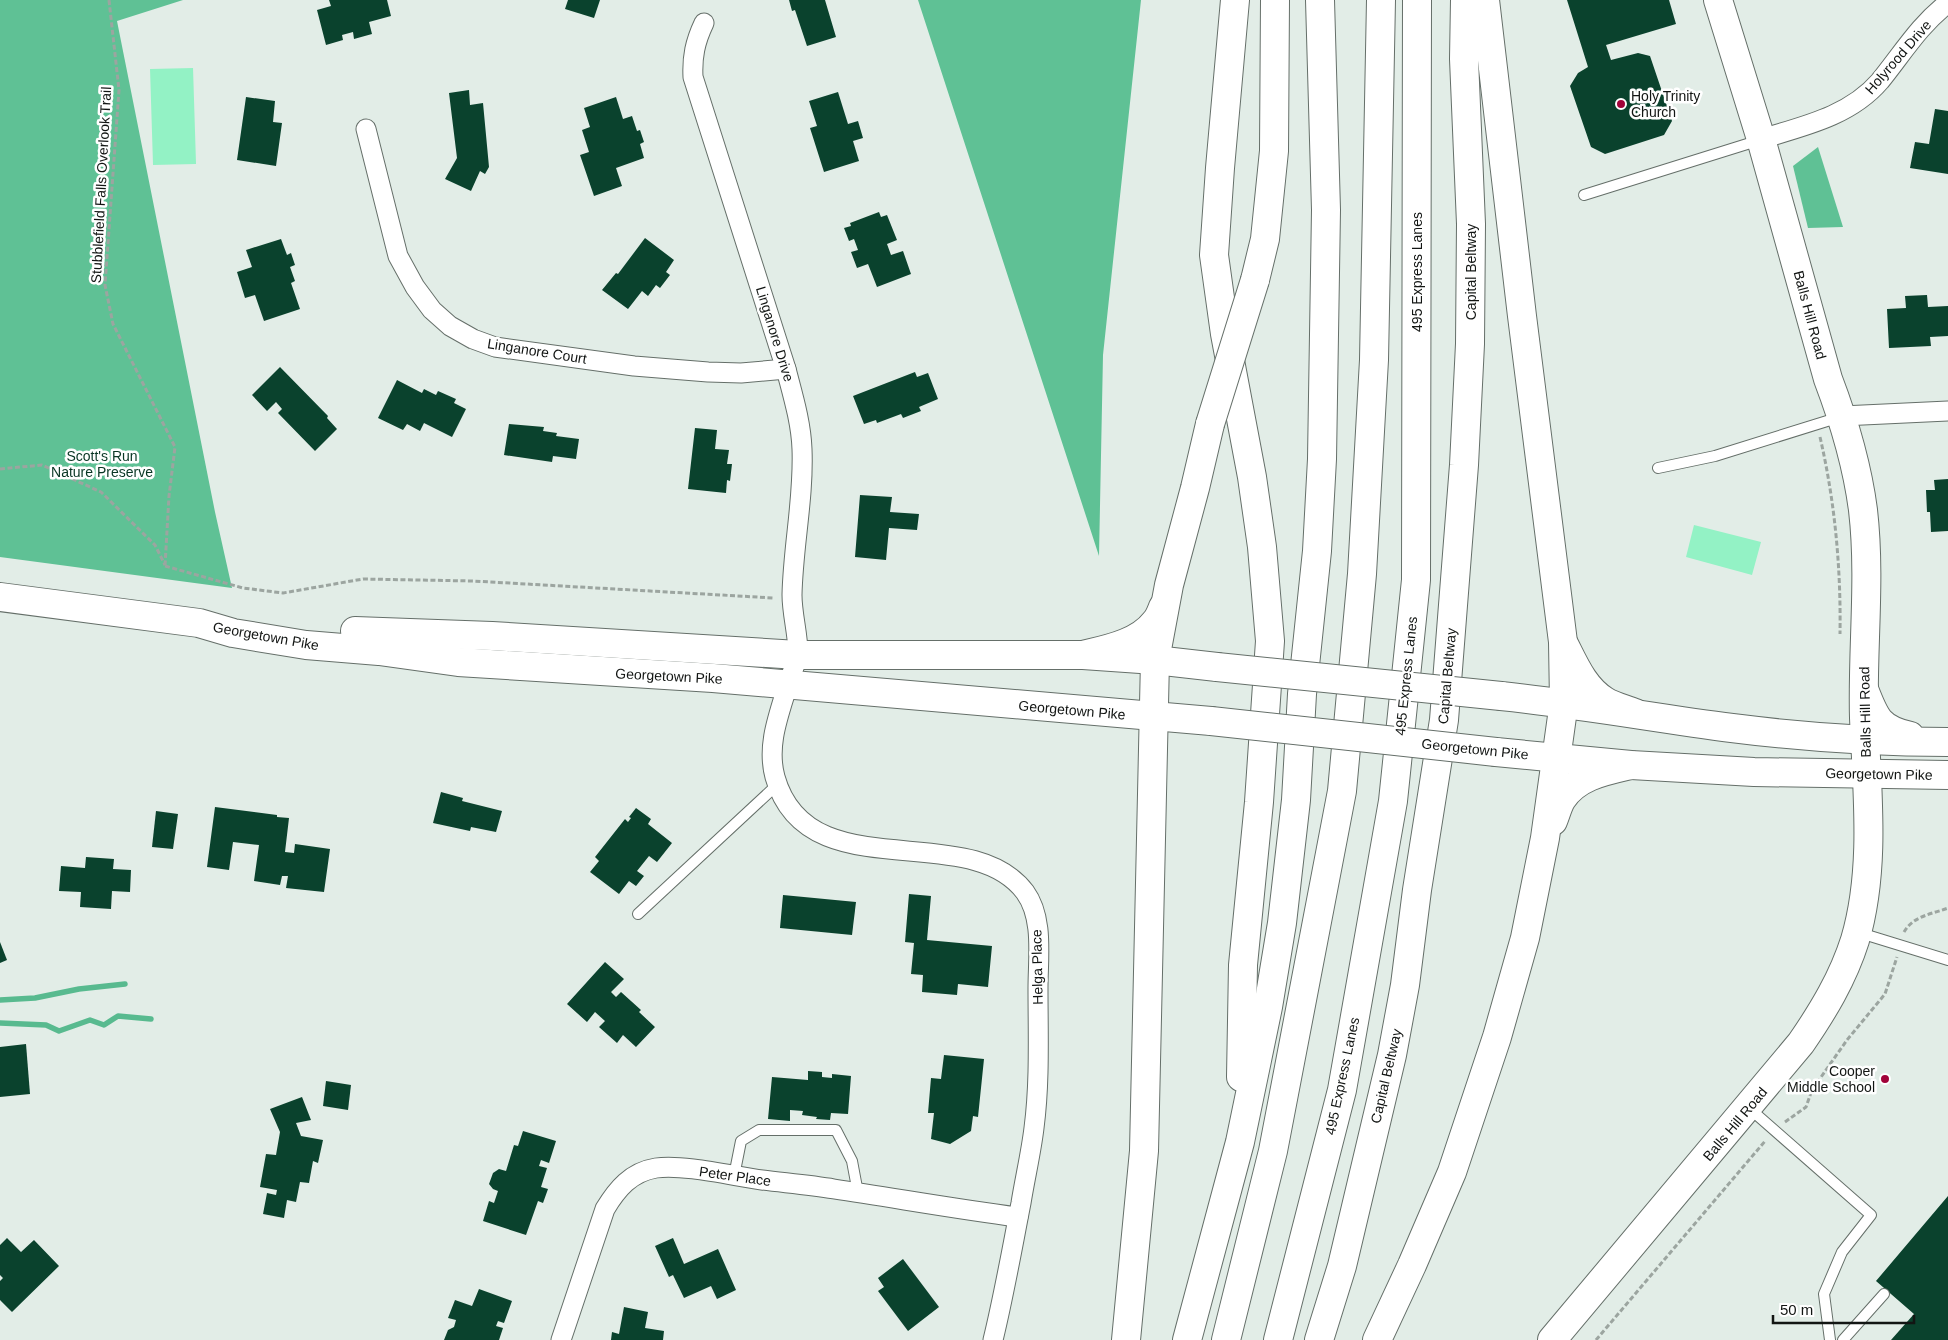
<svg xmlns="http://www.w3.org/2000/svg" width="1948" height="1340" font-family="Arial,sans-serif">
  <rect width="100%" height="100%" fill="#e2ede7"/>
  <g fill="#93f2c5">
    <polygon points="193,68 196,164 153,165 150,69"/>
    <polygon points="1694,525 1761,542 1752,575 1686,557"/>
  </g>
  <g fill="#5fc195">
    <polygon points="0,0 183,0 117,21 215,512 232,588 0,557"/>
    <polygon points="918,0 1141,0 1103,355 1099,556"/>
    <polygon points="1818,147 1843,227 1808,228 1793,166"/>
  </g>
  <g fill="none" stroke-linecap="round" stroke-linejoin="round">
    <g stroke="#58ba8f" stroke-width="5.5">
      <polyline points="0,1000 35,998 79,989 125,984"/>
      <polyline points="0,1023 46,1025 59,1031 90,1020 104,1025 118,1016 151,1019"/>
    </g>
  </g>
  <g fill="#0a422d">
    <polygon points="329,0 387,0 391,16 369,22 372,34 354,39 353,32 342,35 343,40 326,45 317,10 331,6"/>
    <polygon points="568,0 600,0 594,18 565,9"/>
    <polygon points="789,0 825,0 836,37 807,46 795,10 792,11"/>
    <polygon points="1567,0 1669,0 1676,24 1606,45 1611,60 1638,53 1650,56 1672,121 1664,135 1605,154 1591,147 1570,86 1578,73 1588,67"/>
    <polygon points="469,90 470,105 483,103 489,167 485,174 480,171 471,191 445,179 457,158 449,93"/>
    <polygon points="838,92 848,124 858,121 863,138 853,141 859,161 824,172 810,128 817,126 809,101"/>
    <polygon points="246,97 275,101 273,122 282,123 276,166 237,160"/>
    <polygon points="616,97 623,119 632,116 637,131 640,130 644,142 640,144 644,158 616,168 622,186 594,196 580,155 589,152 582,130 590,127 584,108"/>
    <polygon points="1935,109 1948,111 1948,174 1910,168 1915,142 1929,144"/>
    <polygon points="879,212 881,217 887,215 897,240 887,244 891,255 903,251 911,274 877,287 868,264 857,268 851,252 858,250 854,239 849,241 844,228 851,226 850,223"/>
    <polygon points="645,238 674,260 666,272 670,275 660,288 656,285 648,296 642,291 628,309 602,290 616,273 618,274"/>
    <polygon points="281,239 287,255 291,253 295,265 290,267 295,281 291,283 300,309 264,321 255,295 245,298 237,272 252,267 246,250"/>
    <polygon points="1927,295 1928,307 1948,306 1948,336 1930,337 1931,346 1889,348 1887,309 1906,308 1905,296"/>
    <polygon points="280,367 328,416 327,418 337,429 315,451 278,413 282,409 276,402 267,411 252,395"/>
    <polygon points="915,372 917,377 928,373 938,399 919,407 921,411 903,418 901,414 877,423 876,420 864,424 853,396"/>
    <polygon points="397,380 422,393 424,389 436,395 438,391 456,399 454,403 466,409 452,437 424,423 420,431 407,424 403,430 378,418"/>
    <polygon points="509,424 544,427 543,431 557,433 556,436 579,439 576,459 553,456 552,462 504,455"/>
    <polygon points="695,428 717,430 715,449 729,450 727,464 732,464 730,481 727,480 726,493 688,489"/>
    <polygon points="1948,479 1948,531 1931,532 1930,512 1927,512 1926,490 1935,490 1934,480"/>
    <polygon points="860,495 892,497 890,512 919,514 917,530 889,528 886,560 855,557"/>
    <polygon points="441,792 463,798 462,801 502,811 496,832 471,827 470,831 433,823"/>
    <polygon points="215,807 277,815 277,817 289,818 285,852 294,853 295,844 330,849 324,892 286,888 288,876 282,876 280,885 254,881 259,845 233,842 229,870 207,867"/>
    <polygon points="636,808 651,819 648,824 672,843 657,862 649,856 637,871 644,876 636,886 629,881 619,894 590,872 599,861 595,857 625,819 628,822 631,818 629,817"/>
    <polygon points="156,811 178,814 173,849 152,847"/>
    <polygon points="86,857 114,859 113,869 131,870 130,892 112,891 111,909 80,907 81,892 59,891 61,866 85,868"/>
    <polygon points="909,894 931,896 927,940 992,946 988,987 958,984 957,995 922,992 923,975 911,974 914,943 905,942"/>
    <polygon points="783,895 856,902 852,935 780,928"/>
    <polygon points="0,942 7,960 0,963"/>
    <polygon points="605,962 624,979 611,992 616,997 621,992 641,1010 639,1012 655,1027 636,1047 623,1035 617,1043 599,1027 605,1021 595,1012 587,1022 567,1004"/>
    <polygon points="26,1044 30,1094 0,1097 0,1047"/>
    <polygon points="944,1055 984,1059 978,1117 973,1116 971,1131 950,1144 931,1139 934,1113 928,1113 931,1078 941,1079"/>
    <polygon points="808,1071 822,1072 822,1077 832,1078 832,1074 851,1076 848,1114 831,1113 830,1120 816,1119 817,1117 802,1115 803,1111 790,1110 790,1121 768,1119 772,1077 808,1080"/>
    <polygon points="326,1081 351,1085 348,1110 323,1106"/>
    <polygon points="302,1097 311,1120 296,1123 301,1136 323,1140 318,1163 313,1161 309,1183 300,1182 296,1202 287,1200 284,1218 263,1214 267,1193 276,1195 277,1190 260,1187 266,1154 276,1155 280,1132 270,1109"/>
    <polygon points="523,1131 556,1141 549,1163 541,1160 539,1166 547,1168 541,1187 548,1189 543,1203 538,1201 526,1235 483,1221 489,1201 494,1203 498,1191 493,1189 489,1184 493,1173 499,1169 506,1171 514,1145 518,1146"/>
    <polygon points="1948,1196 1948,1340 1891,1340 1914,1314 1876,1281"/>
    <polygon points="7,1238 21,1252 34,1240 59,1266 12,1312 0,1300 0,1281 3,1278 0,1275 0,1245"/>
    <polygon points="673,1238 684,1264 718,1249 736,1290 717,1299 711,1286 684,1298 673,1275 669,1277 655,1246"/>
    <polygon points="903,1259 939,1307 908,1331 878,1291 884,1287 878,1278"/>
    <polygon points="479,1289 512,1301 504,1323 498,1321 496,1326 503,1328 499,1340 444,1340 448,1330 454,1327 456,1320 448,1318 455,1300 472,1306"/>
    <polygon points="624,1307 648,1312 645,1328 664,1331 663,1340 611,1340 612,1332 619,1334"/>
  </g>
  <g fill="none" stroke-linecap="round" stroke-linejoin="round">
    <defs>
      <g id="lane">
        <polyline points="1584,195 1760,140"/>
        <polyline points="1658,468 1715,456 1840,417"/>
        <polyline points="638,914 778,784"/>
        <polyline points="1857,932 1948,960"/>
        <polyline points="1749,1108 1871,1215 1842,1252 1824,1294 1830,1340"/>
        <polyline points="734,1176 741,1141 759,1130 836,1130 852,1161 858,1193"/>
        <polyline points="1843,1340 1884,1294"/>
      </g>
      <g id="street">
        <path d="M704 23C695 42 692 57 693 77L786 369C793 396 801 422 802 449 804 498 793 546 792 595 792 614 798 634 798 653 797 662 792 672 789 681 780 712 766 744 775 777 807 892 969 817 1025 892 1044 918 1038 957 1038 988 1038 1034 1040 1082 1034 1128 1031 1153 1025 1178 1021 1203 1012 1249 1004 1295 993 1340"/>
        <polyline points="366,129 398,256 415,287 432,310 450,326 473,339 495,347 634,366 708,372 741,373 786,369"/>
        <path d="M1761 139C1804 126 1850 116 1880 81 1902 54 1920 24 1948 3"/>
        <polyline points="1842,416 1948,411"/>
        <path d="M561 1340 605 1209C617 1189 631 1172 656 1168 683 1164 733 1176 762 1180 786 1183 810 1185 834 1189 895 1198 956 1209 1018 1217"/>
      </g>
      <path id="secondary" d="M1552 1340 1801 1043C1823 1011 1843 978 1855 940 1876 869 1867 790 1864 718 1862 649 1871 579 1863 510 1857 464 1844 421 1828 379L1761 139 1718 0"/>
      <g id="primary">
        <polyline points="0,597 199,623 233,633 306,645 379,651 458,662 713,678 1211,721"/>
        <polyline points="355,631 492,636 798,655 1083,655 1155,660 1217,667"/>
        <path d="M1864 689C1875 718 1879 729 1910 736"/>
        <path d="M1501 696C1579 704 1655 718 1732 728 1803 737 1876 742 1948 742"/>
        <polyline points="1496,752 1631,765 1754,772 1948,775"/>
      </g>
      <g id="highway">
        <polyline points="1235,0 1220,168 1214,255 1225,334 1252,477 1262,547 1270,641 1259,802 1243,965 1241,1077"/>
        <polyline points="1255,280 1265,239 1274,151 1275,0"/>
        <path d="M1565 646C1575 666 1585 689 1605 701 1613 706 1625 709 1635 713"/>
        <path d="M1083 655C1108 649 1139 643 1155 622 1159 618 1161 612 1163 607"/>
        <path d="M1553 821C1556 814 1558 805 1562 799 1577 776 1605 771 1631 765"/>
        <polyline points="1126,1340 1144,1151 1155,660 1169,585 1195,488 1210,424"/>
        <polyline points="1187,1340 1240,1142 1268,1007 1282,923 1296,800 1302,694 1317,551 1322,459 1326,210 1320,0"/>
        <polyline points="1226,1340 1273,1151 1342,791 1362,574 1374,360 1381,0"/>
        <polyline points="1278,1340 1342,1090 1393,801 1416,580 1417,0"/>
        <polyline points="1319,1340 1342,1266 1392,1055 1405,985 1417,890 1444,720 1464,465 1470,344 1471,224 1464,59 1465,0"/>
        <polyline points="1377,1340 1412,1265 1452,1172 1497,1037 1525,938 1545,838 1564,702 1563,642 1522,316 1485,0"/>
      </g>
    </defs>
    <use href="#lane" stroke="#656f69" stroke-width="12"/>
    <use href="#street" stroke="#656f69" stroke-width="21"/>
    <use href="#secondary" stroke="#656f69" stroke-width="30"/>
    <use href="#primary" stroke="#656f69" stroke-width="30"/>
    <use href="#highway" stroke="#656f69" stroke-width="30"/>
    <g stroke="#9ca5a0" stroke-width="3" stroke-dasharray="5 2.5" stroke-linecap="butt">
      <polyline points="109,0 119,90 105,285 113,324 175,447 169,496 165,566"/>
      <path d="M1820 437C1835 502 1841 568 1840 634"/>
      <polyline points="0,469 42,465 101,492 155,545 165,565"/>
      <polyline points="165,566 243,588 283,593 363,579 473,581 774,598"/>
      <path d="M1904 932C1913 916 1932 914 1948 908"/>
      <polyline points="1785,1122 1806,1107 1812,1090 1847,1040 1885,994 1897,957"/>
      <polyline points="1596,1340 1766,1140"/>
    </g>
    <use href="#lane" stroke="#fff" stroke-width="10"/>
    <use href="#street" stroke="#fff" stroke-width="19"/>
    <use href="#secondary" stroke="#fff" stroke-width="28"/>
    <use href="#primary" stroke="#fff" stroke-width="28"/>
    <use href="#highway" stroke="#fff" stroke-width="28"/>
    <defs>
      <g id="primary-bridge">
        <polyline points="1217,667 1501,696"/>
        <polyline points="1211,721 1496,752"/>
      </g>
      <polyline id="highway-bridge" points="1210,424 1255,280"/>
    </defs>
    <use href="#primary-bridge" stroke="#656f69" stroke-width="30" stroke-linecap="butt"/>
    <use href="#highway-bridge" stroke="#656f69" stroke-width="30" stroke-linecap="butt"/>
    <use href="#primary-bridge" stroke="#fff" stroke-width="28"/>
    <use href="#highway-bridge" stroke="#fff" stroke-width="28"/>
  </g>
  <g fill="#a10239" stroke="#fff" stroke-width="2">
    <circle cx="1621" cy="104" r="5"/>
    <circle cx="1885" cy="1079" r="5"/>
  </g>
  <g text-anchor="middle" stroke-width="5" stroke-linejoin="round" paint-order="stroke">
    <g font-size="14" fill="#121513" stroke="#fff">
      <text transform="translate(1898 57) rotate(-49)" y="5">Holyrood Drive</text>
      <text transform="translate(101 185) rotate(-87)" y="5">Stubblefield Falls Overlook Trail</text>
      <text transform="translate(1417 272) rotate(-90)" y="5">495 Express Lanes</text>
      <text transform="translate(1471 272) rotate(-90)" y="5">Capital Beltway</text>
      <text transform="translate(1810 315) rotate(75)" y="5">Balls Hill Road</text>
      <text transform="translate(775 334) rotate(73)" y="5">Linganore Drive</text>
      <text transform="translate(537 351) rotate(9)" y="5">Linganore Court</text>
      <text transform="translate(266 636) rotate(10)" y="5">Georgetown Pike</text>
      <text transform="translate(669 676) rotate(3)" y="5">Georgetown Pike</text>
      <text transform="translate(1406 676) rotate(-84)" y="5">495 Express Lanes</text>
      <text transform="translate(1447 676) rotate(-85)" y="5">Capital Beltway</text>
      <text transform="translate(1072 710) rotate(5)" y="5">Georgetown Pike</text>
      <text transform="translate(1865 712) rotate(-91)" y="5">Balls Hill Road</text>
      <text transform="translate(1475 749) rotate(6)" y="5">Georgetown Pike</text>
      <text transform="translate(1879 774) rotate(1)" y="5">Georgetown Pike</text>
      <text transform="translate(1037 967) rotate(-91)" y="5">Helga Place</text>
      <text transform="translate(1342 1076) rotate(-78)" y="5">495 Express Lanes</text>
      <text transform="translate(1386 1076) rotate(-77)" y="5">Capital Beltway</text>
      <text transform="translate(1735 1124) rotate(-50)" y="5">Balls Hill Road</text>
      <text transform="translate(735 1176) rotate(8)" y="5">Peter Place</text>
    </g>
    <g font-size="14" fill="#121513" stroke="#fff" text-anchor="start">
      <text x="1631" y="101">Holy Trinity<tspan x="1631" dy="16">Church</tspan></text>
      <text x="1875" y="1076" text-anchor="end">Cooper<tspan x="1875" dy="16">Middle School</tspan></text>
    </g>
    <g font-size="14" fill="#093624" stroke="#fff">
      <text x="102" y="461">Scott's Run<tspan x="102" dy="16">Nature Preserve</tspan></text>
    </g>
  </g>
  <path d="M1773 1315v8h141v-8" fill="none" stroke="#121513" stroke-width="2.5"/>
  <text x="1780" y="1315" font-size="15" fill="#121513" stroke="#ffffff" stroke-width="4" paint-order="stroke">50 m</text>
</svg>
